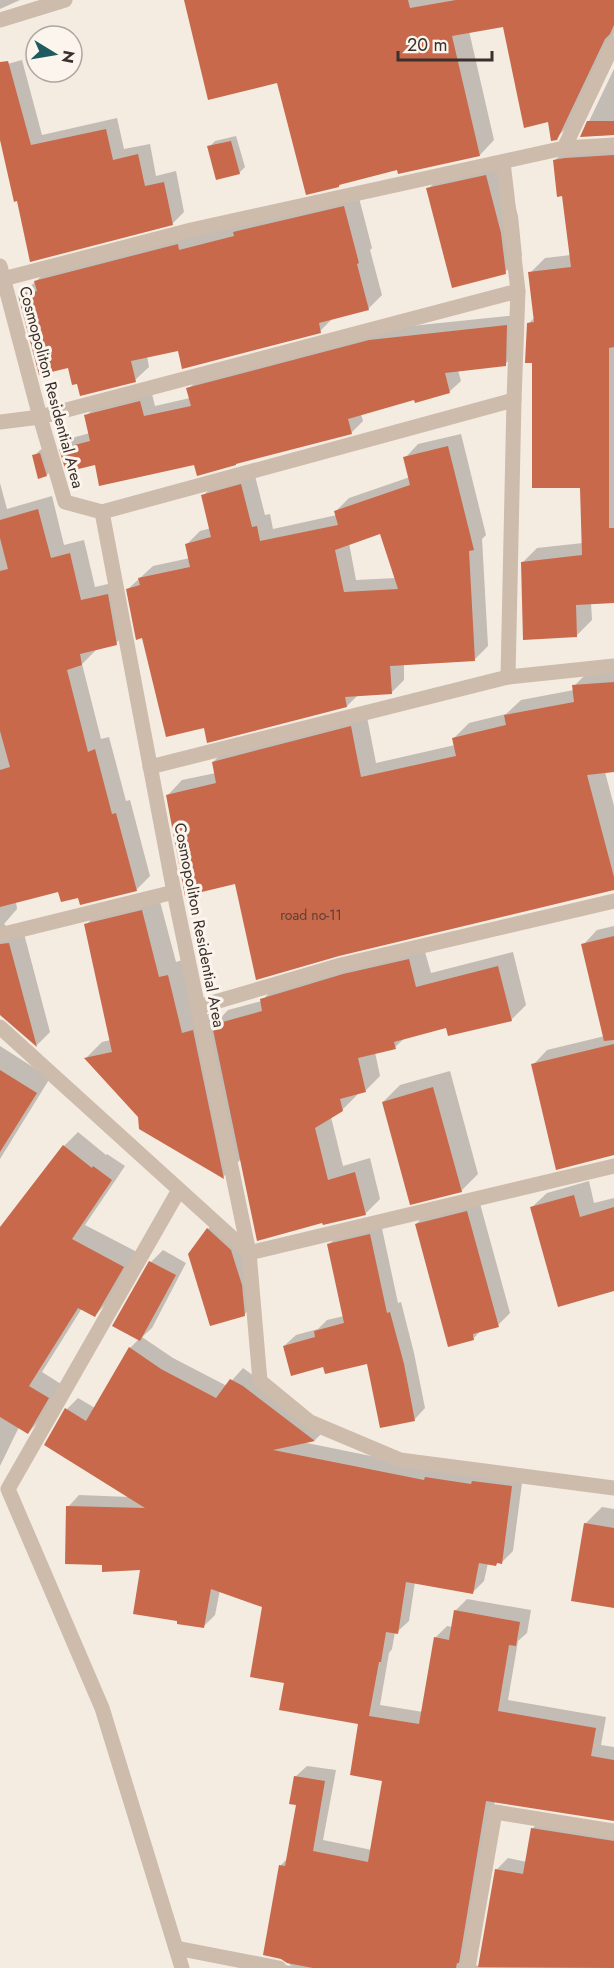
<svg xmlns="http://www.w3.org/2000/svg" width="614" height="1968" font-family="Jost,sans-serif">
  <rect width="100%" height="100%" fill="#f4ebe1"/>
  <g fill="#0003" fill-rule="evenodd">
    <polygon points="0,0 20,0 0,9"/>
    <polygon points="186,0 614,0 614,34 572,123 556,138 504,25 469,31 494,140 480,155 398,168 343,182 339,186 278,81"/>
    <polygon points="22,60 42,135 117,118 124,149 150,144 156,176 176,171 184,212 173,223 31,260 0,121 0,66"/>
    <polygon points="614,69 614,135 582,136"/>
    <polygon points="236,136 245,167 239,173 209,147 215,141"/>
    <polygon points="614,141 614,602 591,603 592,620 577,635 522,563 537,548 583,543 581,487 534,361 528,324 535,317 530,273 545,258 571,255 564,194 554,161 570,146"/>
    <polygon points="503,159 518,216 522,256 505,272 428,189 445,172"/>
    <polygon points="358,194 372,248 370,250 382,295 368,309 334,317 320,331 179,349 147,356 149,367 135,380 78,382 20,296 50,268"/>
    <polygon points="518,315 516,353 505,364 458,370 461,381 449,392 415,399 361,414 363,421 351,433 195,463 96,463 61,449 72,438 90,433 86,416 97,405 151,390 155,406 190,398 188,389 200,378 382,329"/>
    <path d="M461 434 486 535 482 539 488 646 475 659 404 664V680L391 693 358 695 347 706 205 726 143 636 128 589 153 566 190 558 187 544 200 531 211 528 203 496 216 482 254 472 265 515 270 514 273 529 337 515 336 511 349 498 410 477 405 458 418 444ZM381 532 396 578 356 580 349 543Z"/>
    <polygon points="46,448 52,469 47,475 34,456 40,450"/>
    <polygon points="0,483 7,509 52,496 64,545 84,540 95,587 121,581 130,629 116,643 96,650 82,664 101,739 109,737 126,801 130,800 150,876 136,890 79,896 59,890 16,902 17,909 4,924 12,931 23,930 50,1032 37,1045 0,1013"/>
    <polygon points="614,668 614,771 605,772 614,806 614,889 237,882 167,796 182,780 216,773 213,762 228,747 366,712 376,763 455,745 454,738 469,723 506,714 521,700 574,690 574,686 589,671"/>
    <polygon points="158,894 176,962 185,959 198,1017 209,1014 212,1027 228,1010 262,1001 276,985 423,945 431,973 513,952 526,1005 511,1020 447,1026 405,1038 395,1047 375,1052 380,1076 365,1091 357,1093 357,1095 342,1110 331,1117 343,1166 370,1158 380,1199 365,1214 241,1159 223,1177 139,1117 86,1058 102,1042 111,1040 86,925 102,908"/>
    <polygon points="614,926 614,1154 533,1065 547,1050 605,1036 583,945 597,930"/>
    <polygon points="0,1046 50,1078 0,1159"/>
    <polygon points="450,1071 478,1174 461,1191 383,1102 400,1085"/>
    <polygon points="78,1132 106,1155 107,1154 125,1166 85,1225 137,1252 109,1301 95,1315 82,1308 42,1372 61,1384 41,1419 28,1433 19,1427 0,1466 0,1230 64,1146"/>
    <polygon points="589,1181 594,1203 614,1198 614,1290 532,1207 547,1193"/>
    <polygon points="479,1200 510,1313 498,1325 482,1329 474,1338 416,1224 428,1212"/>
    <polygon points="217,1219 240,1240 253,1305 244,1315 189,1255 208,1229"/>
    <polygon points="381,1224 398,1303 401,1302 414,1353 425,1408 414,1420 368,1363 324,1365 284,1346 296,1335 318,1329 327,1320 344,1316 328,1245 340,1234"/>
    <polygon points="163,1250 186,1263 152,1328 142,1337 173,1358 227,1386 243,1368 326,1429 315,1440 302,1442 435,1469 523,1475 513,1551 501,1563 498,1562 496,1564 488,1563 484,1581 473,1592 415,1582 409,1621 397,1632 395,1632 392,1649 389,1653 380,1705 423,1712 435,1638 447,1626 452,1627 455,1611 467,1599 531,1610 527,1633 518,1641 508,1700 606,1717 601,1745 614,1747 614,1820 495,1801 469,1954 470,1960 479,1967 496,1870 508,1858 527,1862 533,1828 544,1817 614,1828 614,1968 263,1968 273,1963 291,1966 286,1959 281,1865 288,1858 297,1804 295,1777 307,1766 336,1770 323,1840 372,1850 384,1780 360,1722 286,1682 264,1606 220,1590 215,1615 203,1627 142,1569 103,1563 68,1507 79,1495 129,1497 67,1409 78,1398 95,1408 130,1348 139,1339 151,1262"/>
    <polygon points="602,1507 614,1509 614,1607 585,1524"/>
  </g>
  <g fill="#c8694b" fill-rule="evenodd">
    <polygon points="184,0 408,0 410,8 456,0 614,0 614,25 610,34 605,39 557,140 551,141 548,122 524,128 503,27 452,36 480,156 398,174 397,170 339,185 339,187 306,195 277,83 208,100"/>
    <polygon points="8,61 31,145 106,129 113,160 138,154 145,186 164,182 173,225 30,262 17,201 14,202 0,140 0,62"/>
    <polygon points="587,121 614,121 614,135 580,137"/>
    <polygon points="231,141 240,174 216,180 207,146"/>
    <polygon points="614,155 614,347 609,348 609,528 614,528 614,603 576,605 577,637 523,640 521,562 582,555 580,488 532,488 532,363 525,363 527,323 534,322 528,272 571,267 562,196 557,197 553,160 565,158"/>
    <polygon points="486,175 501,233 506,274 452,288 426,188"/>
    <polygon points="344,206 359,263 357,264 369,310 319,323 321,333 182,369 178,351 131,361 136,382 80,396 77,384 72,385 68,368 39,375 18,295 37,291 34,281 178,244 179,250 234,236 233,232"/>
    <polygon points="507,325 506,366 445,373 450,393 415,403 414,400 348,419 352,434 236,464 236,465 197,476 194,465 99,486 95,465 66,472 59,449 90,441 84,415 140,401 144,416 191,406 186,388 369,340"/>
    <path d="M448 446 474 550 469 551 475 661 390 666 392 694 345 697 347 707 207 743 204 728 166 737 142 638 136 640 126 589 140 585 138 578 190 567 185 544 211 537 201 495 241 484 252 527 257 526 260 541 338 525 334 511 410 485 403 457ZM380 534 398 589 344 592 335 550Z"/>
    <polygon points="40,453 47,476 38,479 32,455"/>
    <polygon points="38,509 51,558 70,553 81,600 108,594 117,645 80,654 82,665 67,670 88,752 95,749 112,814 116,813 137,891 80,905 78,898 61,902 58,892 0,907 0,770 10,767 0,731 0,571 8,569 0,538 0,520"/>
    <polygon points="614,682 614,772 587,775 614,877 614,890 339,956 256,980 235,884 185,896 166,795 216,783 212,762 351,726 361,777 456,756 452,738 506,725 504,715 574,702 572,685"/>
    <polygon points="142,910 159,977 168,975 182,1033 193,1030 224,1179 139,1129 138,1117 84,1058 112,1052 84,924"/>
    <polygon points="614,936 614,1040 604,1041 581,944"/>
    <polygon points="9,943 37,1047 0,1015 0,944"/>
    <polygon points="409,959 416,987 498,966 512,1021 448,1036 446,1028 394,1042 396,1049 358,1058 366,1092 340,1099 343,1111 315,1128 328,1180 355,1172 366,1215 323,1225 322,1223 257,1241 212,1025 262,1011 260,999 343,974"/>
    <polygon points="614,1044 614,1155 556,1170 531,1064"/>
    <polygon points="0,1070 37,1093 0,1152"/>
    <polygon points="433,1087 462,1192 410,1205 382,1102"/>
    <polygon points="63,1145 92,1168 93,1166 112,1180 72,1239 124,1267 95,1317 78,1308 29,1386 49,1398 28,1434 0,1417 0,1227"/>
    <polygon points="574,1195 580,1217 614,1207 614,1291 558,1307 530,1207"/>
    <polygon points="467,1211 499,1327 473,1334 474,1340 448,1347 415,1224"/>
    <polygon points="207,1228 231,1250 242,1285 245,1316 210,1326 188,1254"/>
    <polygon points="370,1234 387,1313 390,1312 404,1364 415,1421 380,1428 367,1364 325,1374 323,1367 291,1376 283,1346 315,1337 314,1331 344,1323 327,1244"/>
    <polygon points="149,1261 176,1275 140,1341 112,1326"/>
    <polygon points="129,1347 161,1369 216,1398 230,1379 243,1386 315,1441 273,1450 424,1480 425,1477 471,1484 472,1481 512,1486 502,1564 497,1563 496,1566 479,1563 473,1594 406,1582 398,1634 386,1632 381,1662 379,1662 369,1716 419,1724 434,1637 449,1640 454,1610 520,1622 516,1646 509,1645 498,1711 596,1728 591,1756 614,1760 614,1821 486,1801 459,1963 457,1963 456,1968 313,1968 287,1963 281,1959 263,1955 279,1865 285,1866 296,1805 289,1804 294,1776 325,1781 313,1851 368,1862 382,1781 350,1775 358,1724 279,1710 284,1683 250,1677 262,1607 211,1589 204,1628 177,1624 177,1621 133,1614 140,1570 102,1572 102,1565 65,1564 66,1506 145,1508 44,1445 65,1408 86,1421"/>
    <polygon points="584,1523 614,1528 614,1608 571,1601"/>
    <polygon points="531,1828 614,1841 614,1968 478,1967 495,1869 523,1874"/>
  </g>
  <g fill="none" stroke-linecap="round" stroke-linejoin="round">
    <g stroke="#cdbbac" stroke-width="15">
      <polyline points="0,20 65,0"/>
      <polyline points="564,148 614,145"/>
      <polyline points="0,266 40,417 65,502 102,512 174,892 249,1253 614,1166"/>
      <polyline points="3,279 191,230 564,148 614,43"/>
      <polyline points="514,400 518,291"/>
      <polyline points="0,422 40,417 518,291 503,162"/>
      <polyline points="102,512 514,400 508,677"/>
      <polyline points="150,767 508,677 614,666"/>
      <polyline points="0,935 174,892"/>
      <polyline points="198,1007 341,965 614,901"/>
      <polyline points="0,1027 249,1253 260,1381 310,1422 400,1460 614,1488"/>
      <polyline points="179,1190 8,1489 102,1708 182,1968"/>
      <polyline points="176,1948 279,1968"/>
      <polyline points="468,1968 495,1812 614,1831"/>
    </g>
  </g>
  <g text-anchor="middle" stroke-width="6" stroke-linejoin="round" paint-order="stroke">
    <g font-size="14" fill="#5e3e33">
      <text x="311" y="920">road no-11</text>
    </g>
    <g font-size="16" fill="#3b302b" stroke="#fbf5ee">
      <text transform="translate(52 387) rotate(75)" y="6">Cosmopoliton Residential Area</text>
      <text transform="translate(200 925) rotate(79)" y="6">Cosmopoliton Residential Area</text>
    </g>
  </g>
  <g transform="translate(54 54) rotate(101)"><circle r="28" fill="#fbf5ee" stroke="#aea6a0" stroke-width="1.5"/>
  <path d="M0-4.5L10 22L0 15L-10 22Z" fill="#1f5a5e"/>
  <text y="-9" font-size="16" font-weight="bold" text-anchor="middle" fill="#3b302b">N</text>
  </g>
  <path d="M398 51v9h94v-9" fill="none" stroke="#3b302b" stroke-width="3"/>
  <text x="407" y="51" font-size="18" fill="#3b302b" stroke="#fbf5ee" stroke-width="4.5" paint-order="stroke">20 m</text>
</svg>
